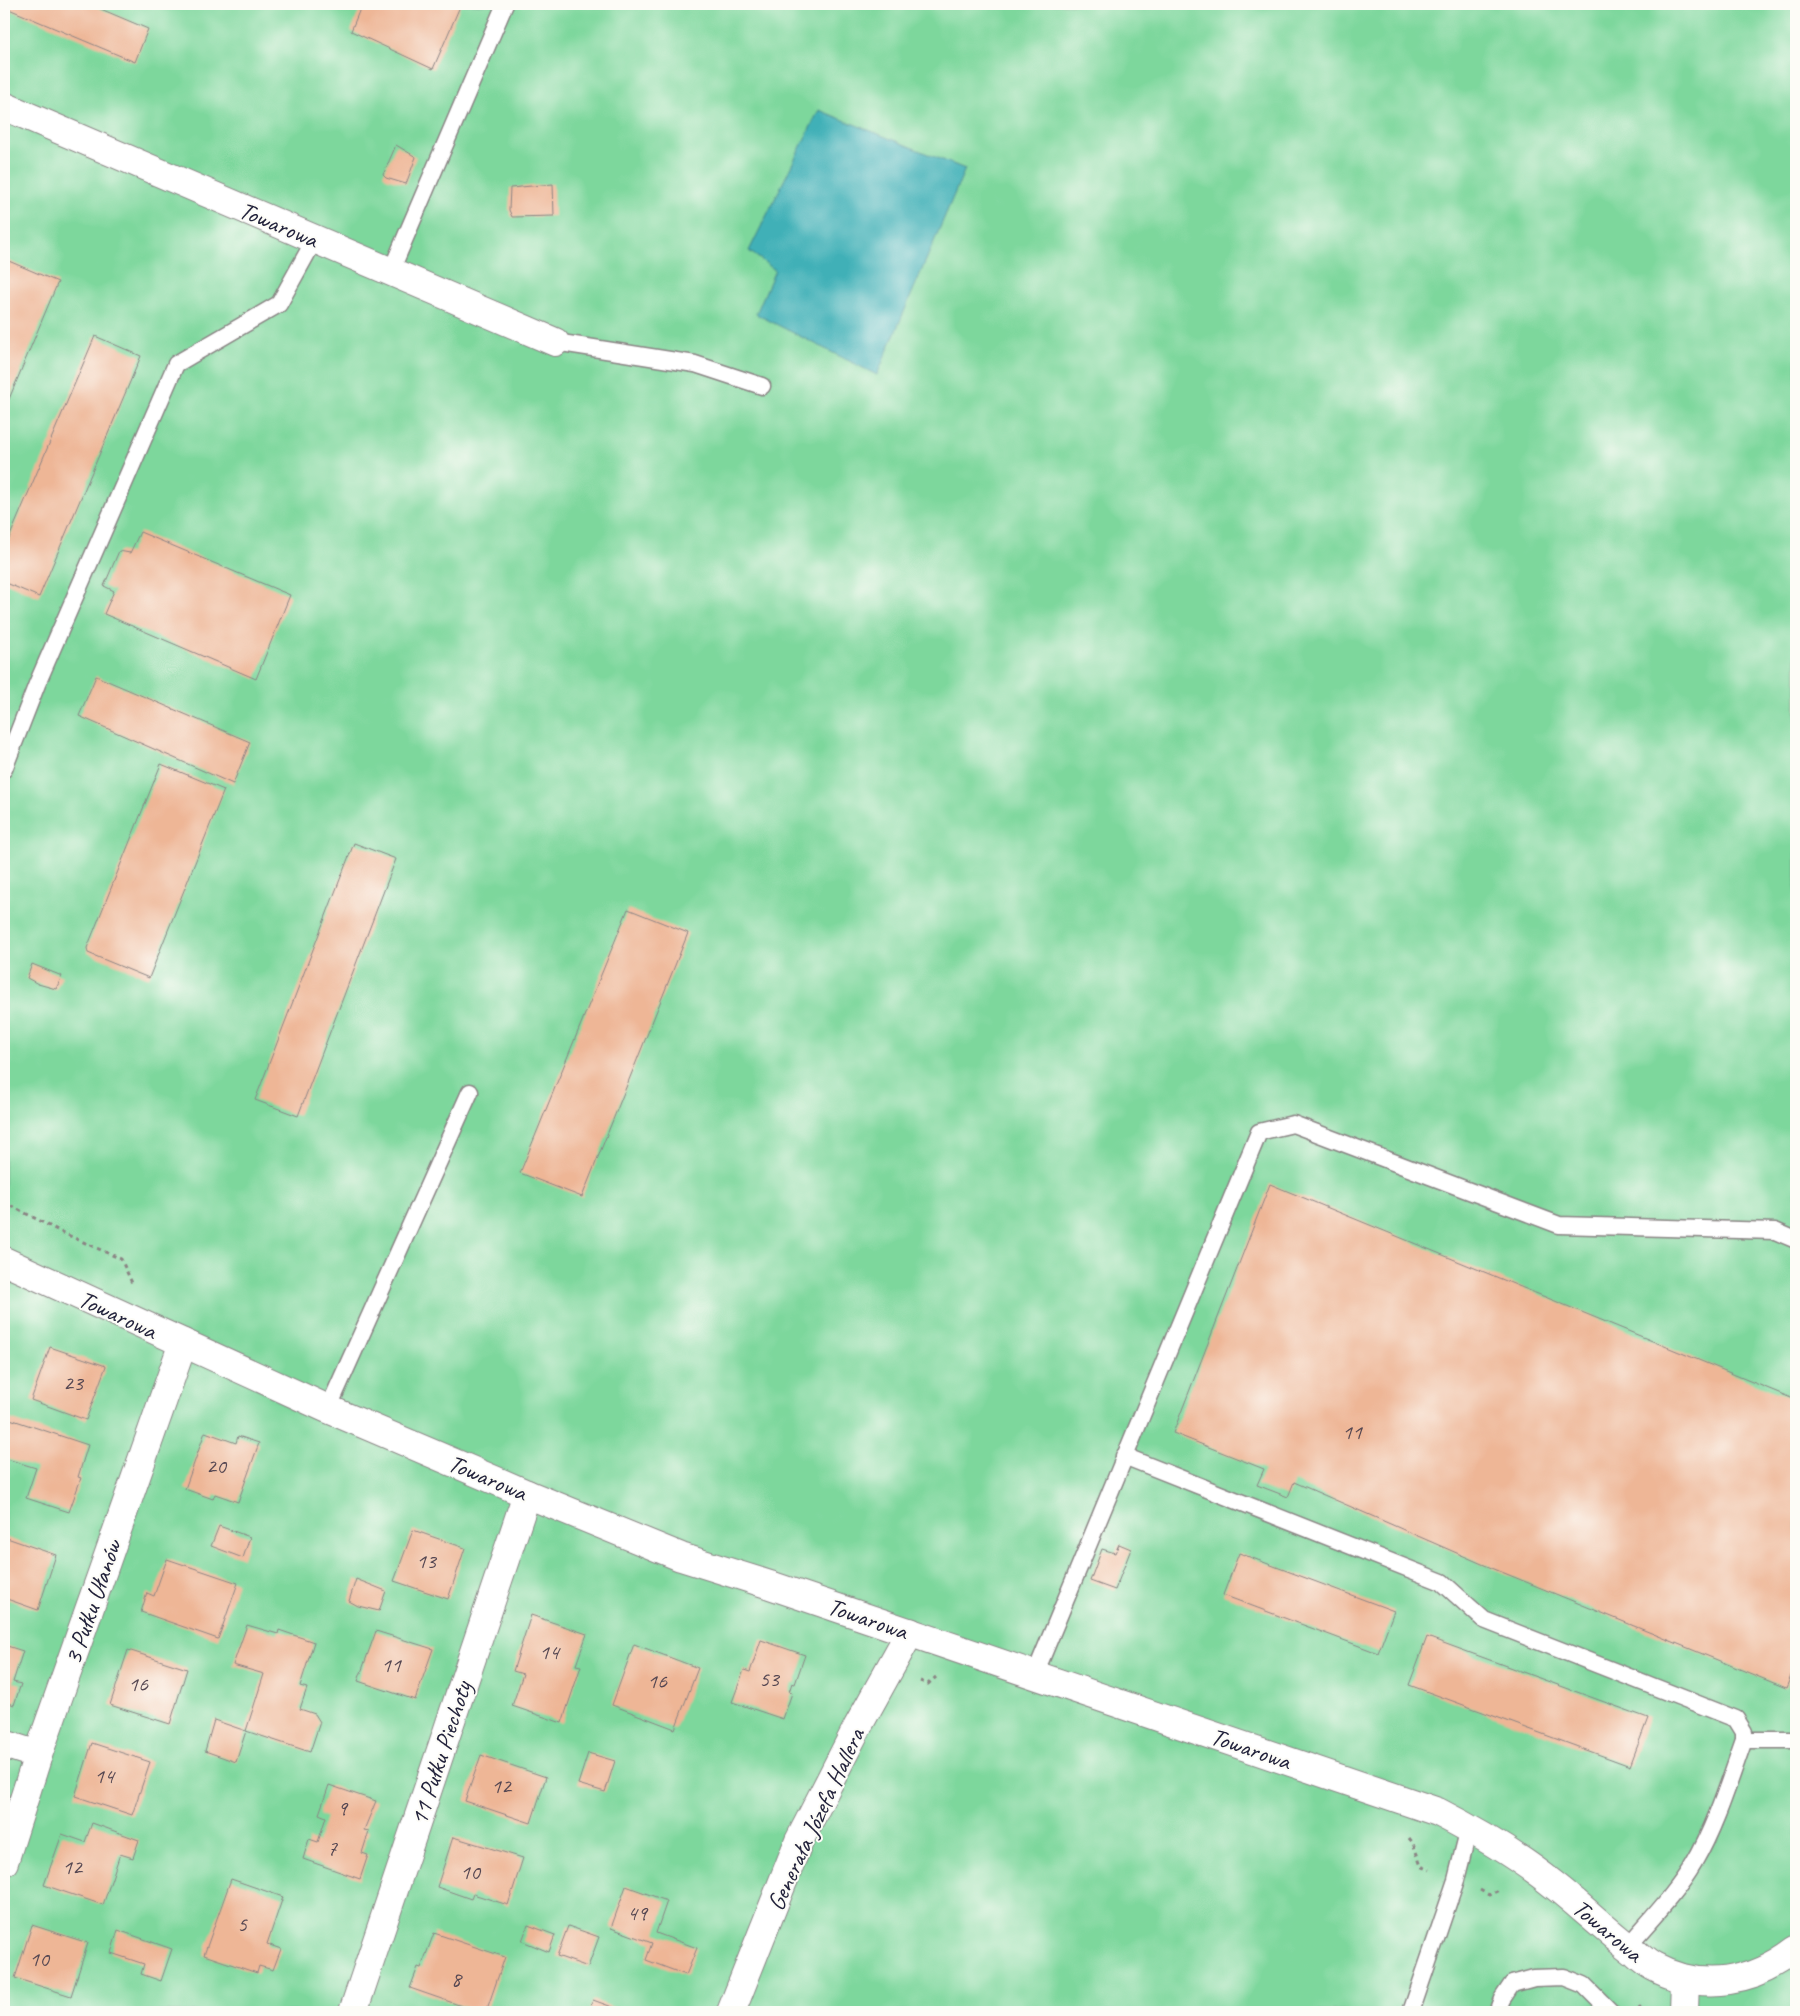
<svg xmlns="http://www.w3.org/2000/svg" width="1800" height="2016" font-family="Caveat,sans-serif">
  <rect width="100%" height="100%" fill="#fdfcf7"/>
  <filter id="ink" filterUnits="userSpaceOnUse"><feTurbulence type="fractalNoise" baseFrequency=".02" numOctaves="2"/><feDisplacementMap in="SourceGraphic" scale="10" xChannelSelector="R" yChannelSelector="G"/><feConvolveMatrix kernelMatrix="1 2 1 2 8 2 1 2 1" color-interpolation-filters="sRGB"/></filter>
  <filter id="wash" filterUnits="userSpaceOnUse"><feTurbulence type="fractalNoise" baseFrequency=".0096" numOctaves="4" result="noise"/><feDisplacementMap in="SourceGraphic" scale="20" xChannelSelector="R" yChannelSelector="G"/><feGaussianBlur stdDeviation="1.12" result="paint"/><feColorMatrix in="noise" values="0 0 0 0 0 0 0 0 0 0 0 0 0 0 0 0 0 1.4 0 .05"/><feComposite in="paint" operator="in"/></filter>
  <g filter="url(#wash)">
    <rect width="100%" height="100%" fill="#f3e7ce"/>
    <rect fill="#7dd79c" stroke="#507c6c" x="4" y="4" width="1792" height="2008"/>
    <polygon fill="#3fb0b7" stroke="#306979" points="819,110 965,169 877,375 756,314 775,270 749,251"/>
    <g id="blocks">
      <g fill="#eeb696">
        <polygon points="4,4 89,4 148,29 135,62 4,7"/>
        <polygon points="362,4 461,4 433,69 351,31"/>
        <polygon points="396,145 416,157 406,184 386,178 383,175"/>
        <polygon points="553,184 554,216 512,217 509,210 510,188"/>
        <polygon points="4,259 58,282 4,411"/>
        <polygon points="95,336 141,356 39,597 4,582 4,550"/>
        <polygon points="140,532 290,595 256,679 104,614 114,591 104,586 119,551 130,553"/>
        <polygon points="96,676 250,742 233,784 79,716"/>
        <polygon points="161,764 224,790 149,978 88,953 87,948"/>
        <polygon points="354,843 396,859 298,1116 255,1100"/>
        <polygon points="628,909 688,933 582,1197 520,1173"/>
        <polygon points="32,964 62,976 56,989 38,984 27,978"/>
        <polygon points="1270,1184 1796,1400 1796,1664 1786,1688 1482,1564 1294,1482 1288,1497 1257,1485 1264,1469 1173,1433"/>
        <polygon points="50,1347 106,1366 86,1420 31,1400"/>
        <polygon points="4,1417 88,1445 78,1477 81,1478 69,1512 26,1498 36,1468 4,1458"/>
        <polygon points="205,1432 236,1443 238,1436 259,1443 238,1502 215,1494 213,1499 185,1489"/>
        <polygon points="219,1526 250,1537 243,1558 211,1546"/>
        <polygon points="413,1530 465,1548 448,1599 394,1581"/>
        <polygon points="4,1537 56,1555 38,1610 4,1598"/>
        <polygon points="1119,1544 1131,1549 1115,1590 1090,1581 1102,1549 1115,1553"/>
        <polygon points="1239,1553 1394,1611 1378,1653 1223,1595"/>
        <polygon points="167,1559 238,1583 218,1639 141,1612 147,1593 154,1596"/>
        <polygon points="356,1579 386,1591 379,1611 358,1606 349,1601"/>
        <polygon points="531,1615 587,1634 576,1665 581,1666 562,1723 512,1706 523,1674 513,1671"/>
        <polygon points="247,1625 278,1634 279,1630 314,1642 300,1686 307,1688 300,1709 315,1714 320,1722 310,1752 246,1731 264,1674 233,1665"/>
        <polygon points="376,1631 433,1649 415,1700 358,1681"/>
        <polygon points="1427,1637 1648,1718 1630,1766 1409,1685"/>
        <polygon points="761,1640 805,1655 795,1684 792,1683 789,1692 792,1693 783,1719 732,1702 744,1670 750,1672"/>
        <polygon points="634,1644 698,1668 675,1729 612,1705"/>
        <polygon points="4,1645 23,1651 13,1682 21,1684 14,1705 4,1701"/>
        <polygon points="128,1650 187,1669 170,1724 110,1705"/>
        <polygon points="214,1720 246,1731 236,1762 205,1751"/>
        <polygon points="92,1743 150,1762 132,1815 75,1796"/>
        <polygon points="588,1753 615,1761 605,1792 578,1784"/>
        <polygon points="481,1755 546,1777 531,1823 465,1801"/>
        <polygon points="329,1785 376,1801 364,1830 369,1831 362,1853 368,1855 360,1879 303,1859 309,1839 318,1842 326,1817 319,1814"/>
        <polygon points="92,1823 139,1840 133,1858 120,1854 103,1905 44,1885 62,1834 85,1842"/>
        <polygon points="453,1837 523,1858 508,1905 473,1894 471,1899 437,1887"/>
        <polygon points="231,1879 283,1897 267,1944 281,1949 273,1970 259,1966 257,1973 204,1955"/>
        <polygon points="626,1886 667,1901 656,1933 697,1948 686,1975 646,1960 652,1943 611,1928"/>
        <polygon points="32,1925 88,1943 71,1996 15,1978"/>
        <polygon points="528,1925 555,1935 549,1952 522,1941"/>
        <polygon points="568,1926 599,1937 588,1967 557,1956"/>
        <polygon points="118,1930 172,1949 161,1981 141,1974 144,1964 111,1953"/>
        <polygon points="434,1933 505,1957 486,2012 479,2012 410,1988 418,1967 421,1968"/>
        <polygon points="593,2000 626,2012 589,2012"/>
      </g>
    </g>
  </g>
  <g filter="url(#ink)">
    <use href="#blocks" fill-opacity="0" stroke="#8a8484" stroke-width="1"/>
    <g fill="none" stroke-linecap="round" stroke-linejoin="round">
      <defs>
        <g id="lane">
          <polyline points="391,271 505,4"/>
          <polyline points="555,342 695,364 762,386"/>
          <polyline points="4,769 37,684 176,364 279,304 315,239"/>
          <polyline points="328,1409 470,1092"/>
          <path d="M1124 1456 1442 1582 1484 1620 1736 1719 1744 1732V1740C1729 1782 1716 1825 1694 1863 1676 1894 1650 1920 1627 1947"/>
          <polyline points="1035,1674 1259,1132 1293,1124 1559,1225 1775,1231 1796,1240"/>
          <polyline points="1744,1740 1796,1740"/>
          <polyline points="1411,2012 1456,1880 1469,1828"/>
          <polyline points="1497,2012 1502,1999 1512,1984 1534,1978 1564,1977 1584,1985 1611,2012"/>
        </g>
        <g id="street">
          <polyline points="4,106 555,342"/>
          <path d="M4 1261 328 1409 527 1494 681 1557 770 1585 1438 1812C1479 1833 1518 1856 1554 1885 1581 1906 1605 1930 1633 1951 1639 1956 1646 1963 1654 1967 1702 1993 1755 1982 1796 1950"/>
          <polyline points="4,1744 38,1755"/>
          <polyline points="4,1862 38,1755 183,1343"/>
          <polyline points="353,2012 527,1494"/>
          <polyline points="731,2012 799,1841 858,1726 910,1632"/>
          <polyline points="1684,2012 1685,1979"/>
        </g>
      </defs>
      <use href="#lane" stroke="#8a8484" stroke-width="19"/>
      <use href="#street" stroke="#8a8484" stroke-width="30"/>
      <g stroke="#8a8484" stroke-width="3" stroke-dasharray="4 4" stroke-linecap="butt">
        <polyline points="4,1202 61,1232 121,1259 132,1283"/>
        <polyline points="920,1681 928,1684 936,1677"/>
        <polyline points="1409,1838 1413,1843 1421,1866 1430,1870"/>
        <polyline points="1480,1890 1489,1895 1501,1889"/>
        <polyline points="1639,2006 1643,2012"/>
      </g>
      <use href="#lane" stroke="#fff" stroke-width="16"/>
      <use href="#street" stroke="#fff" stroke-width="28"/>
    </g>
  </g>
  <g text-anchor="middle" stroke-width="4" stroke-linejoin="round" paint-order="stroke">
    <g font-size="22" fill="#554752">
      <text x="73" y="1390">23</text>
      <text x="1352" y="1439">11</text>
      <text x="216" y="1473">20</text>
      <text x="426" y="1568">13</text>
      <text x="549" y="1659">14</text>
      <text x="391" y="1672">11</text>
      <text x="769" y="1686">53</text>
      <text x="657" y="1688">16</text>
      <text x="138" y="1691">16</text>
      <text x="104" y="1783">14</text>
      <text x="501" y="1793">12</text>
      <text x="342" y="1815">9</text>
      <text x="332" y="1855">7</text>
      <text x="72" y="1874">12</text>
      <text x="470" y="1879">10</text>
      <text x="637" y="1920">49</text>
      <text x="242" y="1931">5</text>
      <text x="39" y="1966">10</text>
      <text x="456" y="1986">8</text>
    </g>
    <g font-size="25" fill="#22223b" stroke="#fdfcf7">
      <text transform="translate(279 224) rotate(23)" y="9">Towarowa</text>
      <text transform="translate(118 1314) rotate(25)" y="9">Towarowa</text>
      <text transform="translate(488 1477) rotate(23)" y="9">Towarowa</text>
      <text transform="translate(92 1602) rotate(-71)" y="9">3 Pułku Ułanów</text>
      <text transform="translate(868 1618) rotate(19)" y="9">Towarowa</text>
      <text transform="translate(1251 1748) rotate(19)" y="9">Towarowa</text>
      <text transform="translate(440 1753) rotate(-72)" y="9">11 Pułku Piechoty</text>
      <text transform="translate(815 1819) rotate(-65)" y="9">Generała Józefa Hallera</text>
      <text transform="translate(1608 1930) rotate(40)" y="9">Towarowa</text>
    </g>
  </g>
  <rect width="1800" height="2016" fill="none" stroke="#fdfcf7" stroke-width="20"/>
</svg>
